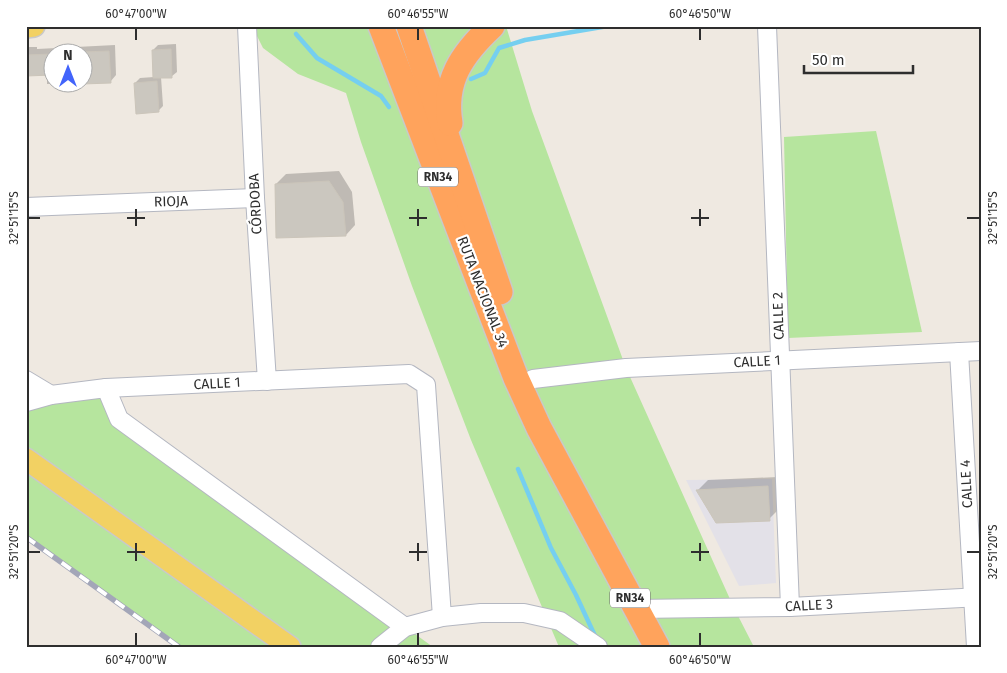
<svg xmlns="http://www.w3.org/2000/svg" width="1007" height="673" font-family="'Fira Sans',sans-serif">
  <rect width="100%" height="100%" fill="#efe9e1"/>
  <polygon fill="#e3e1e8" points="772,479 776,583 739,586 686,480"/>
  <g fill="#b6e59e">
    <polygon points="252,26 506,26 532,111 626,368 734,608 754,647 559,647 471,440 412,286 361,142 346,93 298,74 263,48"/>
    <polygon points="876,131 922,332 788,338 784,137"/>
    <polygon points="26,380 51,395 106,388 119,420 433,647 179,647 26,537"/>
  </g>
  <g fill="#0003" fill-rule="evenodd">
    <polygon points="176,44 177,72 172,76 161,77 163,106 158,111 135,83 140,78 154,77 153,50 158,45"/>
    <path d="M115 45 116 75 110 82 47 84V74L26 75V47H37V49ZM52 52H82V82H52Z"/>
    <polygon points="339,171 352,192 355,225 346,235 276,184 286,174"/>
    <polygon points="778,477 779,509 769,519 716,522 698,490 708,480"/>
  </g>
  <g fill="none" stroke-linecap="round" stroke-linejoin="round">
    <g stroke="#75cff0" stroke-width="4.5">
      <polyline points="296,34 317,58 381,96 389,107"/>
      <polyline points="471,79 485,73 499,48 525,40 608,26"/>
      <polyline points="518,469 551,548 576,595 596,638"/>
    </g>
  </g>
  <g fill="#cbc7bf" stroke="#cbc5ba">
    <polygon points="171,49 172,78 153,78 152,50"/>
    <polygon points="109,51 111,83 82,84 82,52"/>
    <polygon points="52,54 52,75 26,76 26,55"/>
    <polygon points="157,81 159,112 136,114 134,83"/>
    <polygon points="329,181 343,202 346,236 276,238 275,184"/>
    <polygon points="768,486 770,521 716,523 696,490"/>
  </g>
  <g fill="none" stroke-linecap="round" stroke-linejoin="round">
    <defs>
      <g id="minor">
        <polyline points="247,26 255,198 267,381"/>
        <polyline points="767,26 790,607"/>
        <polyline points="26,207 255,198"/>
        <polyline points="959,352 976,647"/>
        <polyline points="533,379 626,368 981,351"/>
        <polyline points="26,380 51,395"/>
        <polyline points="106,388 119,419 405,627"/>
        <polyline points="26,402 51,395 106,388 409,374 426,385 442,617"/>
        <polyline points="636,609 790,607 981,597"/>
        <polyline points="380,647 405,627 442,617 481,613 524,613 560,621 598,647"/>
      </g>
      <g id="major">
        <polyline points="26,27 34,26"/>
        <polyline points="26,459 290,647"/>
      </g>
      <g id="highway">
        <polyline points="381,26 516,378 539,428 657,647"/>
        <polyline points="409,26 500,292"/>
        <path d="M450 123C443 81 462 54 492 26"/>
      </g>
    </defs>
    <use href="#minor" stroke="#b4b7c1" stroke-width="20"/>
    <use href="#major" stroke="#c9c9c9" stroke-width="24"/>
    <use href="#highway" stroke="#c9c9c9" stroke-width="28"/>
    <use href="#minor" stroke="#fff" stroke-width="18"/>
    <use href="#major" stroke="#f2d163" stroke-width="21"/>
    <use href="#highway" stroke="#ffa35c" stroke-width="25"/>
    <defs>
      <polyline id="rail" points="26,537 179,647"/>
    </defs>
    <use href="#rail" stroke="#a3a6b8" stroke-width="5.5"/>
    <use href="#rail" stroke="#fff" stroke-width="4" stroke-dasharray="11" stroke-linecap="butt"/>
  </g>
  <path fill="none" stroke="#2e2e2e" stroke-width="2" d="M136 28V40M418 28V40M700 28V40M136 209V226M418 209V226M700 209V226M28 218H40M127 218H145M409 218H427M691 218H709M967 218H980M136 543V561M418 543V561M700 543V561M28 552H40M127 552H145M409 552H427M691 552H709M967 552H980M136 633V646M418 633V646M700 633V646"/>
  <g text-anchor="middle" stroke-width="4.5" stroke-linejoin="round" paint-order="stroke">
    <g fill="#fff" stroke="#6d6d6d" stroke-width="1">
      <rect x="418" y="167.5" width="40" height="19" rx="4"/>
      <rect x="610" y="588.5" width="40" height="19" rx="4"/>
    </g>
    <g font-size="12" font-weight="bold" fill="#2e2e2e">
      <text x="438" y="181">RN34</text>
      <text x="630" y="602">RN34</text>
    </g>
    <g font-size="14" fill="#2e2e2e" stroke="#fff">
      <text transform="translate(171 201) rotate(-2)" y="5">RIOJA</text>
      <text transform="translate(255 204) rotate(-93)" y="5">CÓRDOBA</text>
      <text transform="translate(483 292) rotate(69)" y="5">RUTA NACIONAL 34</text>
      <text transform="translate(778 316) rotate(-92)" y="5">CALLE 2</text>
      <text transform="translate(757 361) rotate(-3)" y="5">CALLE 1</text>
      <text transform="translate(217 383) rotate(-3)" y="5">CALLE 1</text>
      <text transform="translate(966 484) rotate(-93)" y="5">CALLE 4</text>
      <text transform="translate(809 605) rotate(-3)" y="5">CALLE 3</text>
    </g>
  </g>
  <rect width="1007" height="673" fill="none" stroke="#ffffff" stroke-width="55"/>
  <g transform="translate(68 68)"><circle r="24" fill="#ffffff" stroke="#ababab"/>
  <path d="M0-4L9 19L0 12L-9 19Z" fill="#4264fb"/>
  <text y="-8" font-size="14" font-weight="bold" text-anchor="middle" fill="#2e2e2e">N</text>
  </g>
  <path d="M804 65v8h109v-8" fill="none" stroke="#2e2e2e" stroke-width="2.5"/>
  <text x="812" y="65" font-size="15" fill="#2e2e2e" stroke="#ffffff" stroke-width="4" paint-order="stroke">50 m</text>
  <rect x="28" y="28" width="952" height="618" fill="none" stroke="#2e2e2e" stroke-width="2"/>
  <g font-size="12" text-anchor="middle" fill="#2e2e2e">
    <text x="136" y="18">60°47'00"W</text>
    <text x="418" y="18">60°46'55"W</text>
    <text x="700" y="18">60°46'50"W</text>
    <text transform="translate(14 218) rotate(-90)" y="4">32°51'15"S</text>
    <text transform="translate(993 218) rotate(-90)" y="4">32°51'15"S</text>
    <text transform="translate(14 552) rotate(-90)" y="4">32°51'20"S</text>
    <text transform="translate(993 552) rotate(-90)" y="4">32°51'20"S</text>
    <text x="136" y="664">60°47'00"W</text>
    <text x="418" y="664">60°46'55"W</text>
    <text x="700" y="664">60°46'50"W</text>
  </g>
</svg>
